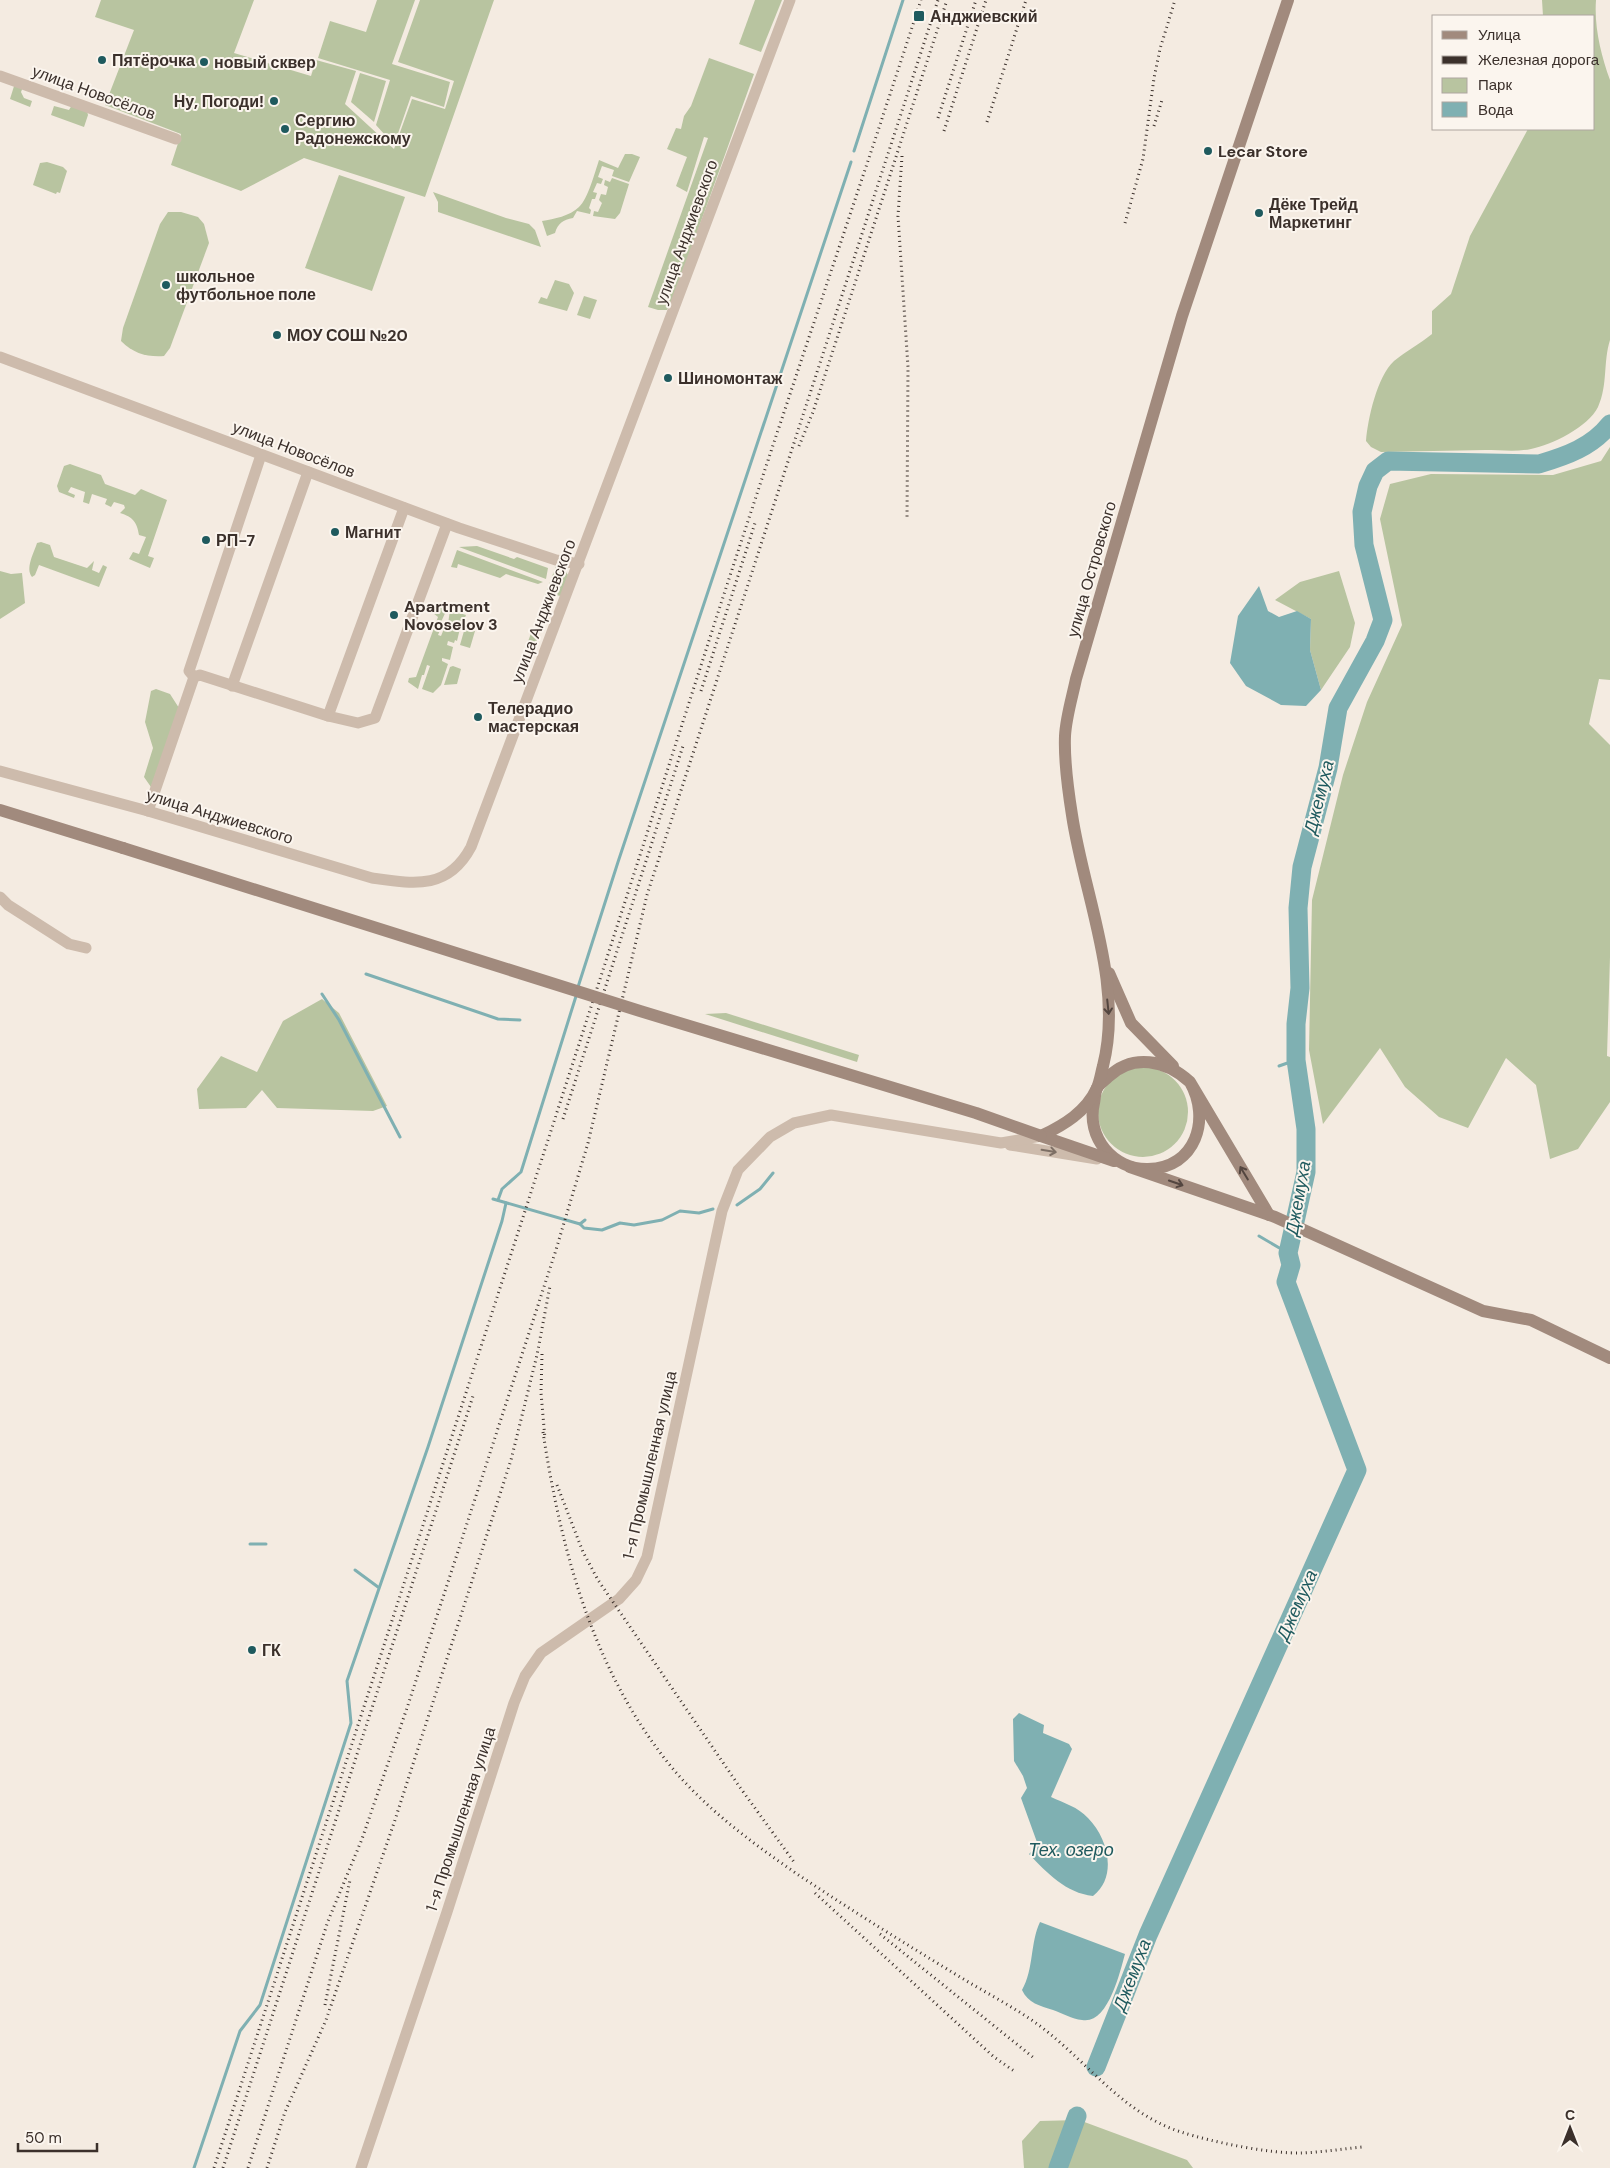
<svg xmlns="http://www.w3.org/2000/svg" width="1610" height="2168" font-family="'DM Sans',sans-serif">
  <rect width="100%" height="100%" fill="#f4ebe1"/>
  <g fill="#b8c4a0">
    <polygon points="101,0 254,0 234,53 311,76 316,60 356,71 345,104 394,149 412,99 445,109 454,81 398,62 420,0 494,0 425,197 304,158 241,191 171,165 181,134 105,105 134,30 95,17"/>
    <polygon points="377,0 415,0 392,64 450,82 444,107 411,96 394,145 376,125 390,80 318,58 330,21 366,32"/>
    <polygon points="755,0 782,0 761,52 739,44"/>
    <path d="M1542 0H1596C1594 27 1601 55 1610 80V340C1603 362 1608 385 1598 407 1588 427 1552 445 1531 449 1517 452 1500 450 1485 450 1451 451 1416 451 1381 452L1371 447 1366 441C1368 418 1377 377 1394 361 1406 351 1420 344 1432 334V311L1451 294 1470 236 1528 129H1594V16H1543Z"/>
    <polygon points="709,58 754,74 672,302 667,310 658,310 648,307 708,138 704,137 687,192 676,186 687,157 667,149 676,128 681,129 684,116 691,106"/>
    <polygon points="360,73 386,81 374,122 351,102"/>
    <polygon points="15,83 23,87 21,92 24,98 32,101 30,107 10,99"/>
    <polygon points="72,105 87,111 88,115 84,127 51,115 54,106 69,110"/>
    <path d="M625 154H632L640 157 629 182 612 176 614 170 602 166 598 177 603 179 601 184 597 183 593 192 597 193 595 199H592L589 208 591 210 590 214 577 211 573 218C563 220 558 223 555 233L547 236 542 221C554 219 570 216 579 207 588 199 595 172 599 160L618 168Z"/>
    <polygon points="47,162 63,167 67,171 60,193 57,192 56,194 33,185 40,163"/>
    <polygon points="339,175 405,197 372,291 305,268"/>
    <polygon points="612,178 629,184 620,213 615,219 593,216 594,211 598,212 602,203 599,200 601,194 606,195 608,187 604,185 605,180 610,182"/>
    <polygon points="433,192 506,218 529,224 535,230 541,247 438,212 438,202"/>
    <path d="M168 212H181L198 217 204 224 209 243 170 348 164 356C147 357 134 354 121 341L123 328 160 224Z"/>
    <polygon points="555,280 569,284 574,293 567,311 538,303 541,297 547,299"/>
    <polygon points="584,296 597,300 590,319 577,315"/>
    <polygon points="1610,447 1610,680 1599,679 1589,724 1610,745 1610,957 1607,1056 1610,1057 1610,1102 1578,1149 1550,1159 1536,1085 1506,1058 1468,1128 1439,1117 1405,1087 1380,1048 1323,1124 1309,1050 1312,900 1343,775 1367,702 1402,625 1380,519 1390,484 1431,474 1553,475 1601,461"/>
    <path d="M70 464 101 475 105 484 135 495 141 489 167 500 148 556 154 558 150 568 129 559 133 552 139 554 146 537 139 535C137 522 133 517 120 513L125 508 124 505 114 502 111 507 105 504 107 499 92 494 89 504 83 502 85 492 71 487 68 492 75 495 74 498 59 492 57 486 64 466Z"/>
    <path d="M41 542 50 545 54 557 87 568 94 561 92 570 99 573 103 565 107 567 99 587 39 565 35 575 32 577C25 568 34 553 37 543Z"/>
    <polygon points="477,546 514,559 517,557 548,568 546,579 459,547"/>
    <polygon points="457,550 543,582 538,584 506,574 500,578 458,564 457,568 451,567"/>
    <polygon points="556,566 564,569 568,575 561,596 555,595 553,599 545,595"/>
    <polygon points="0,571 11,574 22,573 25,603 0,619"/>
    <polygon points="1339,571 1355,623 1350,647 1321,690 1310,650 1311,619 1275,600 1300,582"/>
    <polygon points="544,600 552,603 543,627 535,624"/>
    <polygon points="441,606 447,609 441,622 443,623 438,635 441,636 446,624 448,624 450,610 466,615 464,620 462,620 457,641 455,640 454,643 448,641 447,645 453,647 450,660 442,658 442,661 448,664 441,685 433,693 422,689 430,666 427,665 424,675 422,675 418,689 408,682 409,678 416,677 438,617 433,613 437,607"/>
    <polygon points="467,628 475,631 470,648 460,645 464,631 466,631"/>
    <polygon points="533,628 540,631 525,674 520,663"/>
    <polygon points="453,666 461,669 457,684 444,685 450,667"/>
    <polygon points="156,689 170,694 179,708 151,787 144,777 153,748 145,722 151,691"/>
    <polygon points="322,999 339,1013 387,1106 373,1111 277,1108 262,1090 246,1108 199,1109 197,1089 221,1056 257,1072 283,1021"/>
    <polygon points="726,1013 859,1055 857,1062 705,1014"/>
    <circle cx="1143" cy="1112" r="45"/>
    <polygon points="1079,2120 1187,2160 1193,2168 1024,2168 1022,2141 1040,2121"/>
  </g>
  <g fill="#7fb0b2">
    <polygon points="1259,586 1268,611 1279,617 1297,611 1311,619 1310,650 1321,690 1306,706 1281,705 1246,686 1230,663 1238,616"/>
    <path d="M1019 1713 1044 1725 1043 1733 1069 1744 1072 1749 1051 1797C1064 1803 1078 1807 1088 1818 1108 1838 1118 1877 1093 1896 1066 1893 1047 1873 1029 1854L1038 1845 1021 1798 1027 1788 1023 1776 1014 1761 1013 1719Z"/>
    <path d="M1040 1922 1125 1954C1120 1972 1108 2025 1082 2020 1072 2019 1062 2013 1053 2010 1040 2006 1028 2003 1022 1990 1034 1969 1030 1943 1040 1922Z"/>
  </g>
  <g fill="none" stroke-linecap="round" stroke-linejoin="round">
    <g stroke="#7fb0b2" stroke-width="3">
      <polyline points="854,151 903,0"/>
      <polyline points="366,974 498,1019 520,1020"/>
      <polyline points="578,987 618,862 851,162"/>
      <polyline points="322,994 339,1020 400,1137"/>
      <polyline points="1279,1066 1296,1060"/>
      <polyline points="493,1199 580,1224 585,1220"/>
      <polyline points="498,1200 502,1189 521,1172 577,993"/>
      <polyline points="737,1205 760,1189 773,1173"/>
      <polyline points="580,1224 584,1228 602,1230 620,1223 634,1225 662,1220 680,1211 699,1213 713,1209"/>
      <polyline points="1259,1236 1288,1253"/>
      <polyline points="250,1544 266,1544"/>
      <polyline points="355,1570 378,1587"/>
      <polyline points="194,2168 240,2031 260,2005 351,1723 347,1681 428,1447 502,1221 506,1203"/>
    </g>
    <g stroke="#7fb0b2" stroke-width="19">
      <path d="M1096 2067 1148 1935 1357 1470 1286 1282 1291 1265 1288 1253 1306 1172V1129L1296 1060V1024L1300 988 1298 908 1302 867 1328 768 1338 708 1375 641 1383 620 1364 545 1362 512 1368 486 1375 471 1388 461 1539 464C1566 456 1592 447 1610 424"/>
      <polyline points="1058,2168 1077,2116"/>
    </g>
    <g stroke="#cdbbac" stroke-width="11">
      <polyline points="0,76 176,139"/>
      <polyline points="0,357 459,528 556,560 579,564"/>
      <polyline points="404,508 328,716 358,723 375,718 447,524"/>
      <polyline points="194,677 189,671 261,455"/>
      <polyline points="232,686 308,472"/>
      <path d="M0 771 148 811 372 878C415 884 448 890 471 847L790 0"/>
      <polyline points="148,811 194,677 200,675 328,716"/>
      <polyline points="0,897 8,905 69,944 86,948"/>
      <polyline points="1010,1145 1097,1159"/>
      <polyline points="361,2168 447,1912 514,1703 525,1676 541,1653 619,1599 636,1580 647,1557 722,1211 738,1170 770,1137 794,1123 831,1115 1001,1143 1041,1136"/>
    </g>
    <g stroke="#a18a7d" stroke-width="12">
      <polyline points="0,810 123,848"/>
      <polyline points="1109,973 1131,1023 1173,1066"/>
      <path d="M1190 1082C1211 1119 1196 1168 1148 1169 1113 1170 1086 1137 1094 1103 1095 1098 1095 1092 1097 1088 1099 1084 1105 1080 1108 1077 1133 1053 1166 1060 1190 1082L1269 1215"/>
      <path d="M1041 1136C1064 1125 1086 1112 1097 1088 1100 1081 1101 1073 1103 1066 1124 984 1084 896 1072 815 1068 790 1064 761 1065 736 1066 717 1072 698 1076 679L1182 316 1288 0"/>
      <polyline points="1041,1136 1114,1161"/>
      <polyline points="1130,1167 1275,1217 1483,1311 1531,1320 1610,1358"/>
    </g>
    <g stroke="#3b302b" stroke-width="3" stroke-dasharray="1 4" stroke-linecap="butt">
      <polyline points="938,118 976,0"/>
      <polyline points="987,122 1026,0"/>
      <polyline points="1154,126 1162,100"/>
      <polyline points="944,131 986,0"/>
      <polyline points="902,156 898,216 908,367 907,520"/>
      <polyline points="1125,223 1143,159 1154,78 1160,49 1175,0"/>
      <polyline points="799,446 813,412 947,0"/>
      <polyline points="701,691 756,520"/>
      <polyline points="563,1119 683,746"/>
      <polyline points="542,1354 541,1393 545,1439"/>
      <path d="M543 1432C560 1544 590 1659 659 1751 696 1802 748 1840 800 1876 854 1912 909 1946 965 1980 990 1995 1017 2009 1040 2026 1088 2062 1122 2113 1181 2132 1212 2142 1270 2154 1303 2153 1323 2152 1342 2149 1362 2147"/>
      <polyline points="557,1485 583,1552 598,1580 739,1786 794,1862"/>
      <polyline points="815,1893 994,2057 1014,2071"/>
      <polyline points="880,1934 1034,2058"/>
      <polyline points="325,2005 350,1880"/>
      <path d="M214 2168C378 1663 543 1158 705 653 775 435 850 218 921 0"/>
      <polyline points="223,2168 474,1393"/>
      <polyline points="248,2168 328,1921 362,1839 407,1708 555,1253 588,1143 647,895 938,0"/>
      <polyline points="267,2168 285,2112 326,2020 394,1823 511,1460 537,1355 550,1286"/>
    </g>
    <polyline stroke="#a18a7d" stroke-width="12" points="123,848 640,1011 976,1113 1041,1136"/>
  </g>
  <defs><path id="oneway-shaft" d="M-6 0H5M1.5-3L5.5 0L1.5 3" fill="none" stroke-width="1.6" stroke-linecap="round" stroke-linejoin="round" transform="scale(1.25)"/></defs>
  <g stroke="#544640">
    <use href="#oneway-shaft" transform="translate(1108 1007) rotate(84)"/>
    <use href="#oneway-shaft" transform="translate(1244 1173) rotate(-121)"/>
    <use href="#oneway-shaft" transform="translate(1176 1183) rotate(19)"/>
  </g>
  <use stroke="#7d6f65" href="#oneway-shaft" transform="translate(1049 1151) rotate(9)"/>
  <g fill="#1f5a5e" stroke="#fbf5ee" stroke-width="2">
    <rect x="913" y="10" width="12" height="12" rx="2.5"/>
    <circle cx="102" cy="60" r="5"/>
    <circle cx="204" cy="62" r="5"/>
    <circle cx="274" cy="101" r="5"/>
    <circle cx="285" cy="129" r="5"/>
    <circle cx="1208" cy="151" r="5"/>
    <circle cx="1259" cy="213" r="5"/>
    <circle cx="166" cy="285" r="5"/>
    <circle cx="277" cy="335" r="5"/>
    <circle cx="668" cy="378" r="5"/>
    <circle cx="335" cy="532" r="5"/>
    <circle cx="206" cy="540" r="5"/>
    <circle cx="394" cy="615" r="5"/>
    <circle cx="478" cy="717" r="5"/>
    <circle cx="252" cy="1650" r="5"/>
  </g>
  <g text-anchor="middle" stroke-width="4" stroke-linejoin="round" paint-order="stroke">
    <g font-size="16" font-weight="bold" fill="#3b302b" stroke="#fbf5ee" text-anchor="start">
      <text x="930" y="22">Анджиевский</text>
      <text x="112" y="66">Пятёрочка</text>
      <text x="214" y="68">новый сквер</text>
      <text x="264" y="107" text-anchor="end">Ну, Погоди!</text>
      <text x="295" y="126">Сергию<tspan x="295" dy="18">Радонежскому</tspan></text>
      <text x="1218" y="157">Lecar Store</text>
      <text x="1269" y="210">Дёке Трейд<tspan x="1269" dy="18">Маркетинг</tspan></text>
      <text x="176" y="282">школьное<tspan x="176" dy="18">футбольное поле</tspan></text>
      <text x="287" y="341">МОУ СОШ №20</text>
      <text x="678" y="384">Шиномонтаж</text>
      <text x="345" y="538">Магнит</text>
      <text x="216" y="546">РП-7</text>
      <text x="404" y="612">Apartment<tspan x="404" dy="18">Novoselov 3</tspan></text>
      <text x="488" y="714">Телерадио<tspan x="488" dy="18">мастерская</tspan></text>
      <text x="262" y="1656">ГК</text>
    </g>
    <g font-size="16" fill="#3b302b" stroke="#fbf5ee">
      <text transform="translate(94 92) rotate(20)" y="6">улица Новосёлов</text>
      <text transform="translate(686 232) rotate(-70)" y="6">улица Анджиевского</text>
      <text transform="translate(294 449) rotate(21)" y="6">улица Новосёлов</text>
      <text transform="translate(1091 569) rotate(-74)" y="6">улица Островского</text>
      <text transform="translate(543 611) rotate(-69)" y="6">улица Анджиевского</text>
      <text transform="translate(220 816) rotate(17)" y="6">улица Анджиевского</text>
      <text transform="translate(649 1465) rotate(-77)" y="6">1-я Промышленная улица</text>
      <text transform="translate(460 1819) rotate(-72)" y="6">1-я Промышленная улица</text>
    </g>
    <g font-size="18" font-style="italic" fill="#1f5a5e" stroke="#fbf5ee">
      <text transform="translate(1319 797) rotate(-76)" y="6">Джемуха</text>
      <text transform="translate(1298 1198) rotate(-80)" y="6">Джемуха</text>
      <text transform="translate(1297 1605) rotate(-66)" y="6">Джемуха</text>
      <text x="1071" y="1856">Тех. озеро</text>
      <text transform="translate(1132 1975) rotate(-69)" y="6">Джемуха</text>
    </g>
  </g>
  <rect x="1432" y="15" width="162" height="115" fill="#fbf5ee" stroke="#aea6a0"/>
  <rect x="1442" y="31" width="25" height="8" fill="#a18a7d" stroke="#aea6a0"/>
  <text x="1478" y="40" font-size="15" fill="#3b302b">Улица</text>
  <rect x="1442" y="56" width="25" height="8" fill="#3b302b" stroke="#aea6a0"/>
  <text x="1478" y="65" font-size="15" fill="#3b302b">Железная дорога</text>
  <rect x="1442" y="78" width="25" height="15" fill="#b8c4a0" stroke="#aea6a0"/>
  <text x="1478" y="90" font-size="15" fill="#3b302b">Парк</text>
  <rect x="1442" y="102" width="25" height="15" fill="#7fb0b2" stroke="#aea6a0"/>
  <text x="1478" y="115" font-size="15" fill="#3b302b">Вода</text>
  <g transform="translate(1570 2128)" stroke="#fbf5ee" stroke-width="4" paint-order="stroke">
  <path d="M0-4L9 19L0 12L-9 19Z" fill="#3b302b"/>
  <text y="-8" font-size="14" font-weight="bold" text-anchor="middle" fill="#3b302b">С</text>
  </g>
  <path d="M18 2143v8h79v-8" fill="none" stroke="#3b302b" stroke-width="2.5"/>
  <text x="25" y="2143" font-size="15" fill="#3b302b" stroke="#fbf5ee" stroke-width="4" paint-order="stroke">50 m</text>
</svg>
